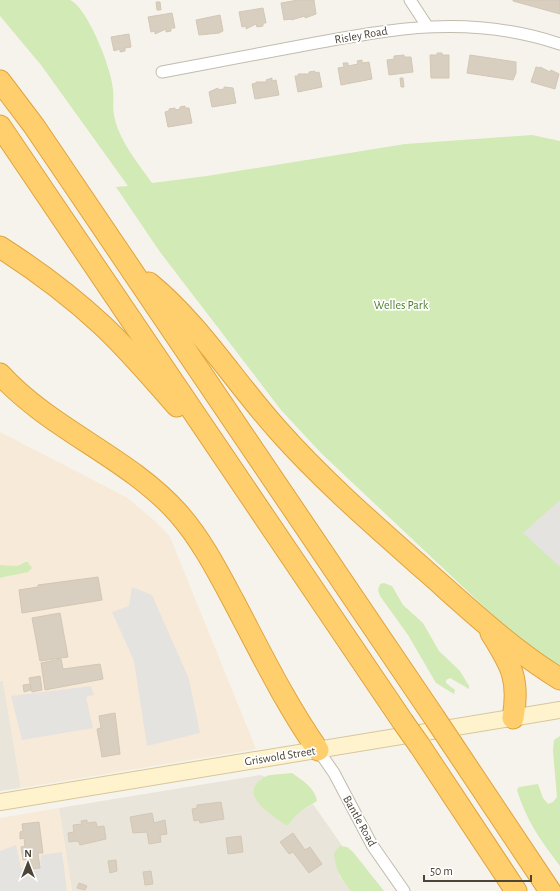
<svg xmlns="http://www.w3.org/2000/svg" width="560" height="891" font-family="'Alegreya Sans',sans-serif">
  <rect width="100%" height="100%" fill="#f6f3ec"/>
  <g fill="#eae5da">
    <polygon points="0,681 3,681 21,788 0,791"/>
    <polygon points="260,775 266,777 260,780 289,825 297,813 313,804 343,847 339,876 351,891 72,891 59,808"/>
  </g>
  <g fill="#f7ead8">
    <polygon points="0,432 126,497 156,522 170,537 256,749 21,788 3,681 0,681 0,578 13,576 31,564 25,562 18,566 0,565"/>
    <polygon points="59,808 72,891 0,891 0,818"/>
  </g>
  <g fill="#d2eab5">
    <path d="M0 0C12 0 63 0 70 0 88 8 112 70 113 89 114 99 112 110 115 120 121 143 138 163 152 183L207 176 405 144 532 135 560 141V673L516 637 321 453 281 410 160 252 116 187 128 186 41 65 0 16Z"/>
    <polygon points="25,562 28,562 32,568 28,572 0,578 0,565 18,566"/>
    <polygon points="384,583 392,586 403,605 423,623 439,651 460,671 469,686 469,689 450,678 446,680 446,683 455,690 454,694 436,683 408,635 380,596 378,590 380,584"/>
    <path d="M560 736V866C541 841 526 820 517 790L519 787 538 784 543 798 548 804 553 802 557 797 553 751 554 740Z"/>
    <path d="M292 773C302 780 315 788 317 801 304 809 298 811 289 825H286C276 818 243 799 257 783 260 780 265 776 270 775 277 774 285 774 292 773Z"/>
    <path d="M340 846 347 847 353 852 384 891H351C340 878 336 871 334 853Z"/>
  </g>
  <g fill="#e5e3e0">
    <polygon points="560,500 560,567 523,533"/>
    <polygon points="132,587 152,595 189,679 200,733 147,746 134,661 112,612 129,606"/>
    <polygon points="91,686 94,695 86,697 93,728 22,740 11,696"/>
    <polygon points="16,845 21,868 40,868 41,855 62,852 67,891 0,891 0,851"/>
  </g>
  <g fill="#d8cfc1" stroke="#d3c7b4">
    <polygon points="298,0 314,0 316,14 305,18 305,16 291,20 291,19 284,20 281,3"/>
    <polygon points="513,0 560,0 560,14 513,1"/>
    <polygon points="156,2 160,2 161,10 157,10"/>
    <polygon points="263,8 266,23 263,23 263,26 257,27 256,24 246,29 246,26 242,27 239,12"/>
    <polygon points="172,13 175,28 171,28 171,31 166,32 166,29 155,34 155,31 151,32 148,17"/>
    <polygon points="220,15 223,31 219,33 199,35 196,20"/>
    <polygon points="129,34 131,47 125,48 125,51 120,52 120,49 114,51 111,37"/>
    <polygon points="437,53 442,53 442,55 449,55 449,78 431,78 430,55 437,55"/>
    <polygon points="404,55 404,57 411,57 413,72 389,75 387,60 394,59 394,56"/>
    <polygon points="470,55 516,62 516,73 513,80 467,73"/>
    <polygon points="362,60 362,63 369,62 372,79 341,85 338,68 344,67 343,63 348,63 348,66 358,64 357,61"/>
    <polygon points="536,67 540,68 540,67 550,72 551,70 559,74 555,89 531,82"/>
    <polygon points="315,71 315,73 319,72 322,87 298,92 295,76 299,76 298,74 309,74 309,72"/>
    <polygon points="272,78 272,81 276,80 279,95 255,99 252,84 256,83 256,82 267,82 266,80"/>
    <polygon points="400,78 403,78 404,87 401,87"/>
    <polygon points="224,87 233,88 236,103 212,107 209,92 218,88 218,90 224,89"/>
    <polygon points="185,106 185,108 189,108 192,123 168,127 165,112 169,111 169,109 175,108 175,110 180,109 180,107"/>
    <polygon points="98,577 102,600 22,613 19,590 38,587 38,585"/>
    <polygon points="60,613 68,657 40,661 32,618"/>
    <polygon points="61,659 63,669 100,664 103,679 45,690 41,663"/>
    <polygon points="40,676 42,690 32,692 29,678"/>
    <polygon points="30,684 31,690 24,692 23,685"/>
    <polygon points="115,713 120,754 102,757 97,729 101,728 99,716"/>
    <polygon points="221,802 224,819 200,823 199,820 194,821 192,809 197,808 197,805"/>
    <polygon points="152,813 154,823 165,820 167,834 160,835 161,842 149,844 147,832 133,833 130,817"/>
    <polygon points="87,820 87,823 96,822 97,827 104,826 106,839 80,845 79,842 76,841 69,842 68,833 74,832 73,825 82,824 81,821"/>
    <polygon points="39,822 43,853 38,853 40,868 27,869 26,859 23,860 21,847 25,846 24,838 20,839 20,832 23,831 22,824"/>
    <polygon points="293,833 305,850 310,847 322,864 309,873 293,852 289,854 280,842"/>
    <polygon points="241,836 243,852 228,854 226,838"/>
    <polygon points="116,860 117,871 110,873 108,861"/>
    <polygon points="151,871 153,884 145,885 143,872"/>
    <polygon points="79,883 87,886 85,890 77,888"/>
  </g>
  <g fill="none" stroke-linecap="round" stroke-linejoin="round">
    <defs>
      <g id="minor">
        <polyline points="410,0 427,26"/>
        <path d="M162 72C210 63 258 54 305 45 395 28 470 14 560 44"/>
        <polyline points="318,750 334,773 372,845 404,891"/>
      </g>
      <polyline id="secondary" points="0,802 560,710"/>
      <g id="motorway">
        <polyline points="0,81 34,126 434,717"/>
        <polyline points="0,126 403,722"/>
        <path d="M0 247C36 270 71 296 102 325 129 350 153 379 177 406"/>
        <path d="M149 283C199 324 234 381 277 429 322 480 374 525 426 571 469 609 511 649 560 679"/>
        <path d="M0 374C51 430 128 457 178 513 201 539 217 570 233 600 260 651 285 703 318 750"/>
        <path d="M491 633C511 665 520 679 513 718"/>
        <polyline points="450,741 550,891"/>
        <polyline points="420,746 516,891"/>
      </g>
    </defs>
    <use href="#minor" stroke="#c2bbae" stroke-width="13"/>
    <use href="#secondary" stroke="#d6c79b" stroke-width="18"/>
    <use href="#motorway" stroke="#e0a43c" stroke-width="23"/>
    <use href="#minor" stroke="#fff" stroke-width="11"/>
    <use href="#secondary" stroke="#fff3cd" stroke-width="16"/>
    <use href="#motorway" stroke="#ffcf6e" stroke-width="21"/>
    <defs>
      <g id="motorway-bridge">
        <polyline points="434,717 450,741"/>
        <polyline points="403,722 420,746"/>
      </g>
    </defs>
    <use href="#motorway-bridge" stroke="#e0a43c" stroke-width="23" stroke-linecap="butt"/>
    <use href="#motorway-bridge" stroke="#ffcf6e" stroke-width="21"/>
  </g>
  <g text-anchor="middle" stroke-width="3.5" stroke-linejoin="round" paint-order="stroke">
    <g font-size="12" fill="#4b4439" stroke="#fff">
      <text transform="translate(361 35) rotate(-10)" y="4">Risley Road</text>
      <text transform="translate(280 756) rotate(-9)" y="4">Griswold Street</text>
      <text transform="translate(360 821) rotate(61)" y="4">Bantle Road</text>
    </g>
    <g font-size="12" fill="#4a7f2a" stroke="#fff">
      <text x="401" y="309">Welles Park</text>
    </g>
  </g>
  <g transform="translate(28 863)" stroke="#ffffff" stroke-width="3" paint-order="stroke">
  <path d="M0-3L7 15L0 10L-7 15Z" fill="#4b4439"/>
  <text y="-6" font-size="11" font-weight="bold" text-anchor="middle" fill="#4b4439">N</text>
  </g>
  <path d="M424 875v6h107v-6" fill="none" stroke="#4b4439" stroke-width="2"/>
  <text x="430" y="875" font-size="12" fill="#4b4439" stroke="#ffffff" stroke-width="3" paint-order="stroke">50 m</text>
</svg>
